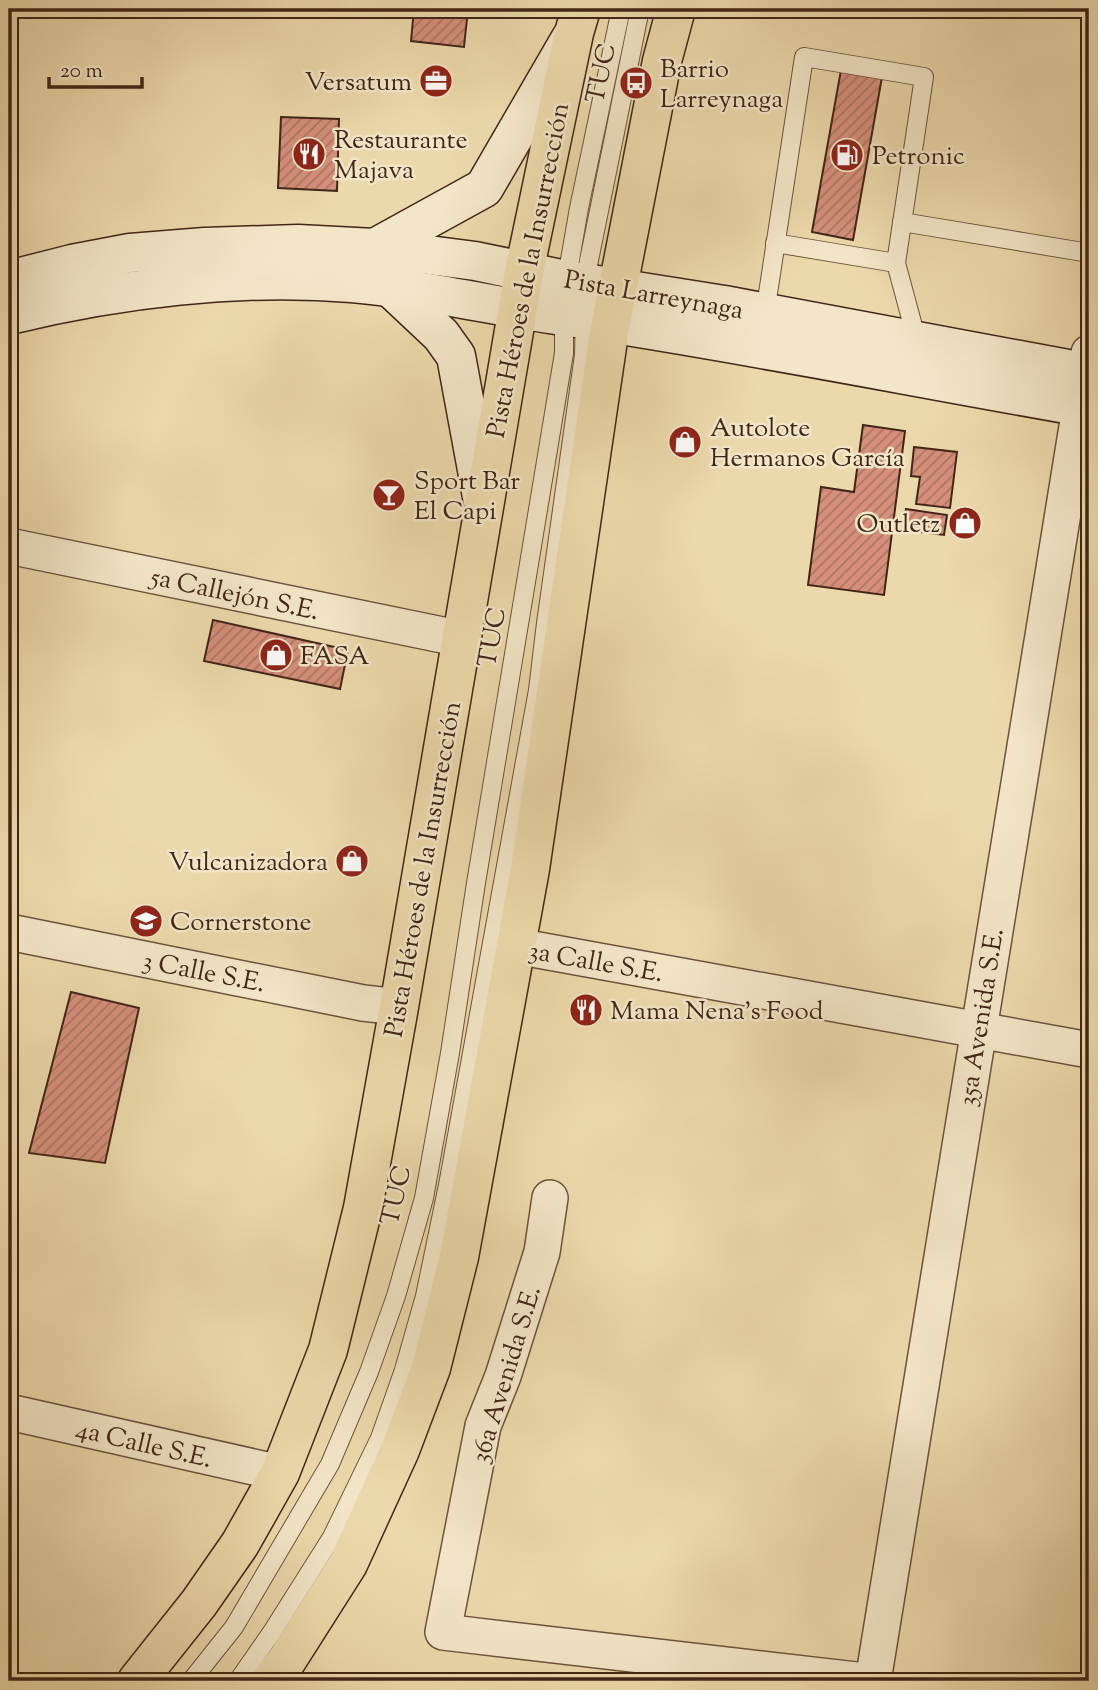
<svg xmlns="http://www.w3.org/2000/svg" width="1098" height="1690" font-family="'Sorts Mill Goudy',serif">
  <defs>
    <pattern id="building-hatch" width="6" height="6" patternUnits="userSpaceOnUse" patternTransform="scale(1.75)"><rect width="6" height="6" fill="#d58f7b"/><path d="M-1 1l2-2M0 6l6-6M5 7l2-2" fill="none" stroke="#ae7564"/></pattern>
  </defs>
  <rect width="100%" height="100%" fill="#ecd9ab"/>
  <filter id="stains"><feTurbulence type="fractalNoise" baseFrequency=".00286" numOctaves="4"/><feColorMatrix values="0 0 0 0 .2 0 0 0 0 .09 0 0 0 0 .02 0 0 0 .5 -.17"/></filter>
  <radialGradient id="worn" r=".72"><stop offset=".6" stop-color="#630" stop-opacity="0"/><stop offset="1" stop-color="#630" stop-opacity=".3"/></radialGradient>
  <g fill="url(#building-hatch)" stroke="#412617" stroke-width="2">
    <polygon points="414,9 468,9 464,47 411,41"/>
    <polygon points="841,70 882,77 853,240 812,232"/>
    <polygon points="281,117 339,119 337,191 278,188"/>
    <polygon points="863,425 905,431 884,595 808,585 821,487 854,492"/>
    <polygon points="914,447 957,452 950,508 916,504 920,477 911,476"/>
    <polygon points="906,509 947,515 944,535 903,530"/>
    <polygon points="213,620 348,650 340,689 204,661"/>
    <polygon points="71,992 139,1008 105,1163 29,1153"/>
  </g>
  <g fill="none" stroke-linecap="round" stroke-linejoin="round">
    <defs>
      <g id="lane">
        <polyline points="902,222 1089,253"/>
        <polyline points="775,243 896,263"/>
        <polyline points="566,283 579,208 621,9"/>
        <polyline points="584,285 640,9"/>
        <polyline points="765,313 804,57 924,77 896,263 917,341"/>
        <polyline points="191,1681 234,1627 330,1464 369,1372 396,1296 424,1198 450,1053 476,883 564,353 564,315"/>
        <polyline points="238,1681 272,1632 332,1537 380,1438 404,1370 425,1296 448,1185 538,690 546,623 584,355 585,317"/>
      </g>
      <g id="street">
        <polyline points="9,546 462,639"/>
        <polyline points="9,932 363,1003 399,1007"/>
        <polyline points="516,946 1089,1050"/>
        <polyline points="550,1198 542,1252 503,1376 483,1426 443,1632 865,1681"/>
        <polyline points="9,1412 280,1473"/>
        <polyline points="873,1681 1089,353"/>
      </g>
      <g id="secondary">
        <polyline points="375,248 484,188 571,38"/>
        <polyline points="9,280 72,264 130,253 205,247 298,244 375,248 475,261 566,280 724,305 1089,373"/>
        <polyline points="391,288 441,335 456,356 483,502"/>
        <path d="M9 315C119 288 239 274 352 283 425 289 497 307 569 317 743 343 916 378 1089 408"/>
      </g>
      <g id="primary">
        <polyline points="137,1681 199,1603 240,1544 280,1473 328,1350 363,1208 399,1007 524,272 574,33 581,9"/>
        <polyline points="271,1681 287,1660 348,1564 400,1450 431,1368 459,1257 530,869 609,333 662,61 676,9"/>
      </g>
    </defs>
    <use href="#lane" stroke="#6c533c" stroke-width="20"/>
    <use href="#street" stroke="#6c533c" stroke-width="38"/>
    <use href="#secondary" stroke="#412617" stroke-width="41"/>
    <use href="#primary" stroke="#412617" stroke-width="41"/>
    <use href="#lane" stroke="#f3e6c8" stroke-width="18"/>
    <use href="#street" stroke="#f3e6c8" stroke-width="35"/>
    <use href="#secondary" stroke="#f3e6c8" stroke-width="38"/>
    <use href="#primary" stroke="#ecd9ab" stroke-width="38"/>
  </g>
  <defs>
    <symbol id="office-disc" viewBox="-11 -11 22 22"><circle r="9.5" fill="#8f2418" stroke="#f3e6c8"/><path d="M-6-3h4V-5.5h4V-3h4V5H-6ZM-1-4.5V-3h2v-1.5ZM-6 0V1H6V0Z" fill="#fff"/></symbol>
    <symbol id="bus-disc" viewBox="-11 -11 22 22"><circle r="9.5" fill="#8f2418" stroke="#f3e6c8"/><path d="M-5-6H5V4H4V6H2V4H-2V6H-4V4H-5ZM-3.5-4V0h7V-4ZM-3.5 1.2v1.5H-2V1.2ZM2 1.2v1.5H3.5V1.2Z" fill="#fff"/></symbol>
    <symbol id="restaurant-disc" viewBox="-11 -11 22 22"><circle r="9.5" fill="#8f2418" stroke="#f3e6c8"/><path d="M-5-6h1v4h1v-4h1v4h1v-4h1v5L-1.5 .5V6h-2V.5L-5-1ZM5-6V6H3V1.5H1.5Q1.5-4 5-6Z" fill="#fff"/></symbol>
    <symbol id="fuel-disc" viewBox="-11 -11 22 22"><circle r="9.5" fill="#8f2418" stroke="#f3e6c8"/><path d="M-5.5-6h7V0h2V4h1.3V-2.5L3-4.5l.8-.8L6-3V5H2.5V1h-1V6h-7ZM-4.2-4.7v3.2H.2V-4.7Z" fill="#fff"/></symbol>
    <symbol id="shop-disc" viewBox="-11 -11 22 22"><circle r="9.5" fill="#8f2418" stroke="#f3e6c8"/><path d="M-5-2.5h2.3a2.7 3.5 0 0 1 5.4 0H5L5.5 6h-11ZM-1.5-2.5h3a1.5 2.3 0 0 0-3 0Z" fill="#fff"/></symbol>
    <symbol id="bar-disc" viewBox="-11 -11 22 22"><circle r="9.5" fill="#8f2418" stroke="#f3e6c8"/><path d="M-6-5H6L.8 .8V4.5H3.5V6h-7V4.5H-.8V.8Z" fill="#fff"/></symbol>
    <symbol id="school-disc" viewBox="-11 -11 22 22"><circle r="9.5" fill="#8f2418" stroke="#f3e6c8"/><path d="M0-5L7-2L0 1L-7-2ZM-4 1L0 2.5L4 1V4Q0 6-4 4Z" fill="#fff"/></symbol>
  </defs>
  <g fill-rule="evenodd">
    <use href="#office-disc" x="417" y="62" width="38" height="38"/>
    <use href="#bus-disc" x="617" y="64" width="38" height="38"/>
    <use href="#restaurant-disc" x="290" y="135" width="38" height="38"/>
    <use href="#fuel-disc" x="828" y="136" width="38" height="38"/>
    <use href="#shop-disc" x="666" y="423" width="38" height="38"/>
    <use href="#bar-disc" x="370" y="476" width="38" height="38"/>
    <use href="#shop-disc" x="946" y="504" width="38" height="38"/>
    <use href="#shop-disc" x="257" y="636" width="38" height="38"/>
    <use href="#shop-disc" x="333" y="842" width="38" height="38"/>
    <use href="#school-disc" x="127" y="902" width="38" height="38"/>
    <use href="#restaurant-disc" x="567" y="991" width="38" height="38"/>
  </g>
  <g text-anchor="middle" stroke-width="5" stroke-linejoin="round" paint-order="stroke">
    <g font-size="26" fill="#412617" stroke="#f3e6c8" text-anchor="start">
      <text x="660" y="77">Barrio<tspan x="660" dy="30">Larreynaga</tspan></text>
      <text x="412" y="90" text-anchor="end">Versatum</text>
      <text x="334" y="148">Restaurante<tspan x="334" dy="30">Majava</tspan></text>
      <text x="872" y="164">Petronic</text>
      <text x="710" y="436">Autolote<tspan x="710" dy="30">Hermanos García</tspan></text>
      <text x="414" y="489">Sport Bar<tspan x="414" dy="30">El Capi</tspan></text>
      <text x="940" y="532" text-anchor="end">Outletz</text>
      <text x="300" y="664">FASA</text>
      <text x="328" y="870" text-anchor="end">Vulcanizadora</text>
      <text x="170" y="930">Cornerstone</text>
      <text x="610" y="1019">Mama Nena's Food</text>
    </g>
    <g font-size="26" fill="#412617" stroke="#f3e6c8">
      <text transform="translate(600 73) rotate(-78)" y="9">TUC</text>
      <text transform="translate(527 270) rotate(-79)" y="9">Pista Héroes de la Insurrección</text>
      <text transform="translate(654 294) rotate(10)" y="9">Pista Larreynaga</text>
      <text transform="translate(235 593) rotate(12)" y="9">5a Callejón S.E.</text>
      <text transform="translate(491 637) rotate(-80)" y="9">TUC</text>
      <text transform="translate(422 869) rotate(-80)" y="9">Pista Héroes de la Insurrección</text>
      <text transform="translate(596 961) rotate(10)" y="9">3a Calle S.E.</text>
      <text transform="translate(204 971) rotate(11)" y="9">3 Calle S.E.</text>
      <text transform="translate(980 1017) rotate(-81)" y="9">35a Avenida S.E.</text>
      <text transform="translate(395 1195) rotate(-77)" y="9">TUC</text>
      <text transform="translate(505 1374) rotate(-73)" y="9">36a Avenida S.E.</text>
      <text transform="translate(144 1443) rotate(13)" y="9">4a Calle S.E.</text>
    </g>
  </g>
  <rect width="1098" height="1690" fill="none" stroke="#ecd9ab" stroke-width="35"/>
  <rect x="10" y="10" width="1077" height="1669" fill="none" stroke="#412617" stroke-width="3.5"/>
  <rect x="18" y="18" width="1063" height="1655" fill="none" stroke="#412617" stroke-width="2"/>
  <path d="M49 77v10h93v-10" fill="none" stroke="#412617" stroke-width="3.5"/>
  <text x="60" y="77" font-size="21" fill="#412617" stroke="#f3e6c8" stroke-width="5" paint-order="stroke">20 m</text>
  <rect width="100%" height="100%" filter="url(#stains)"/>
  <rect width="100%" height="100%" fill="url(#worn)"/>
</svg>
